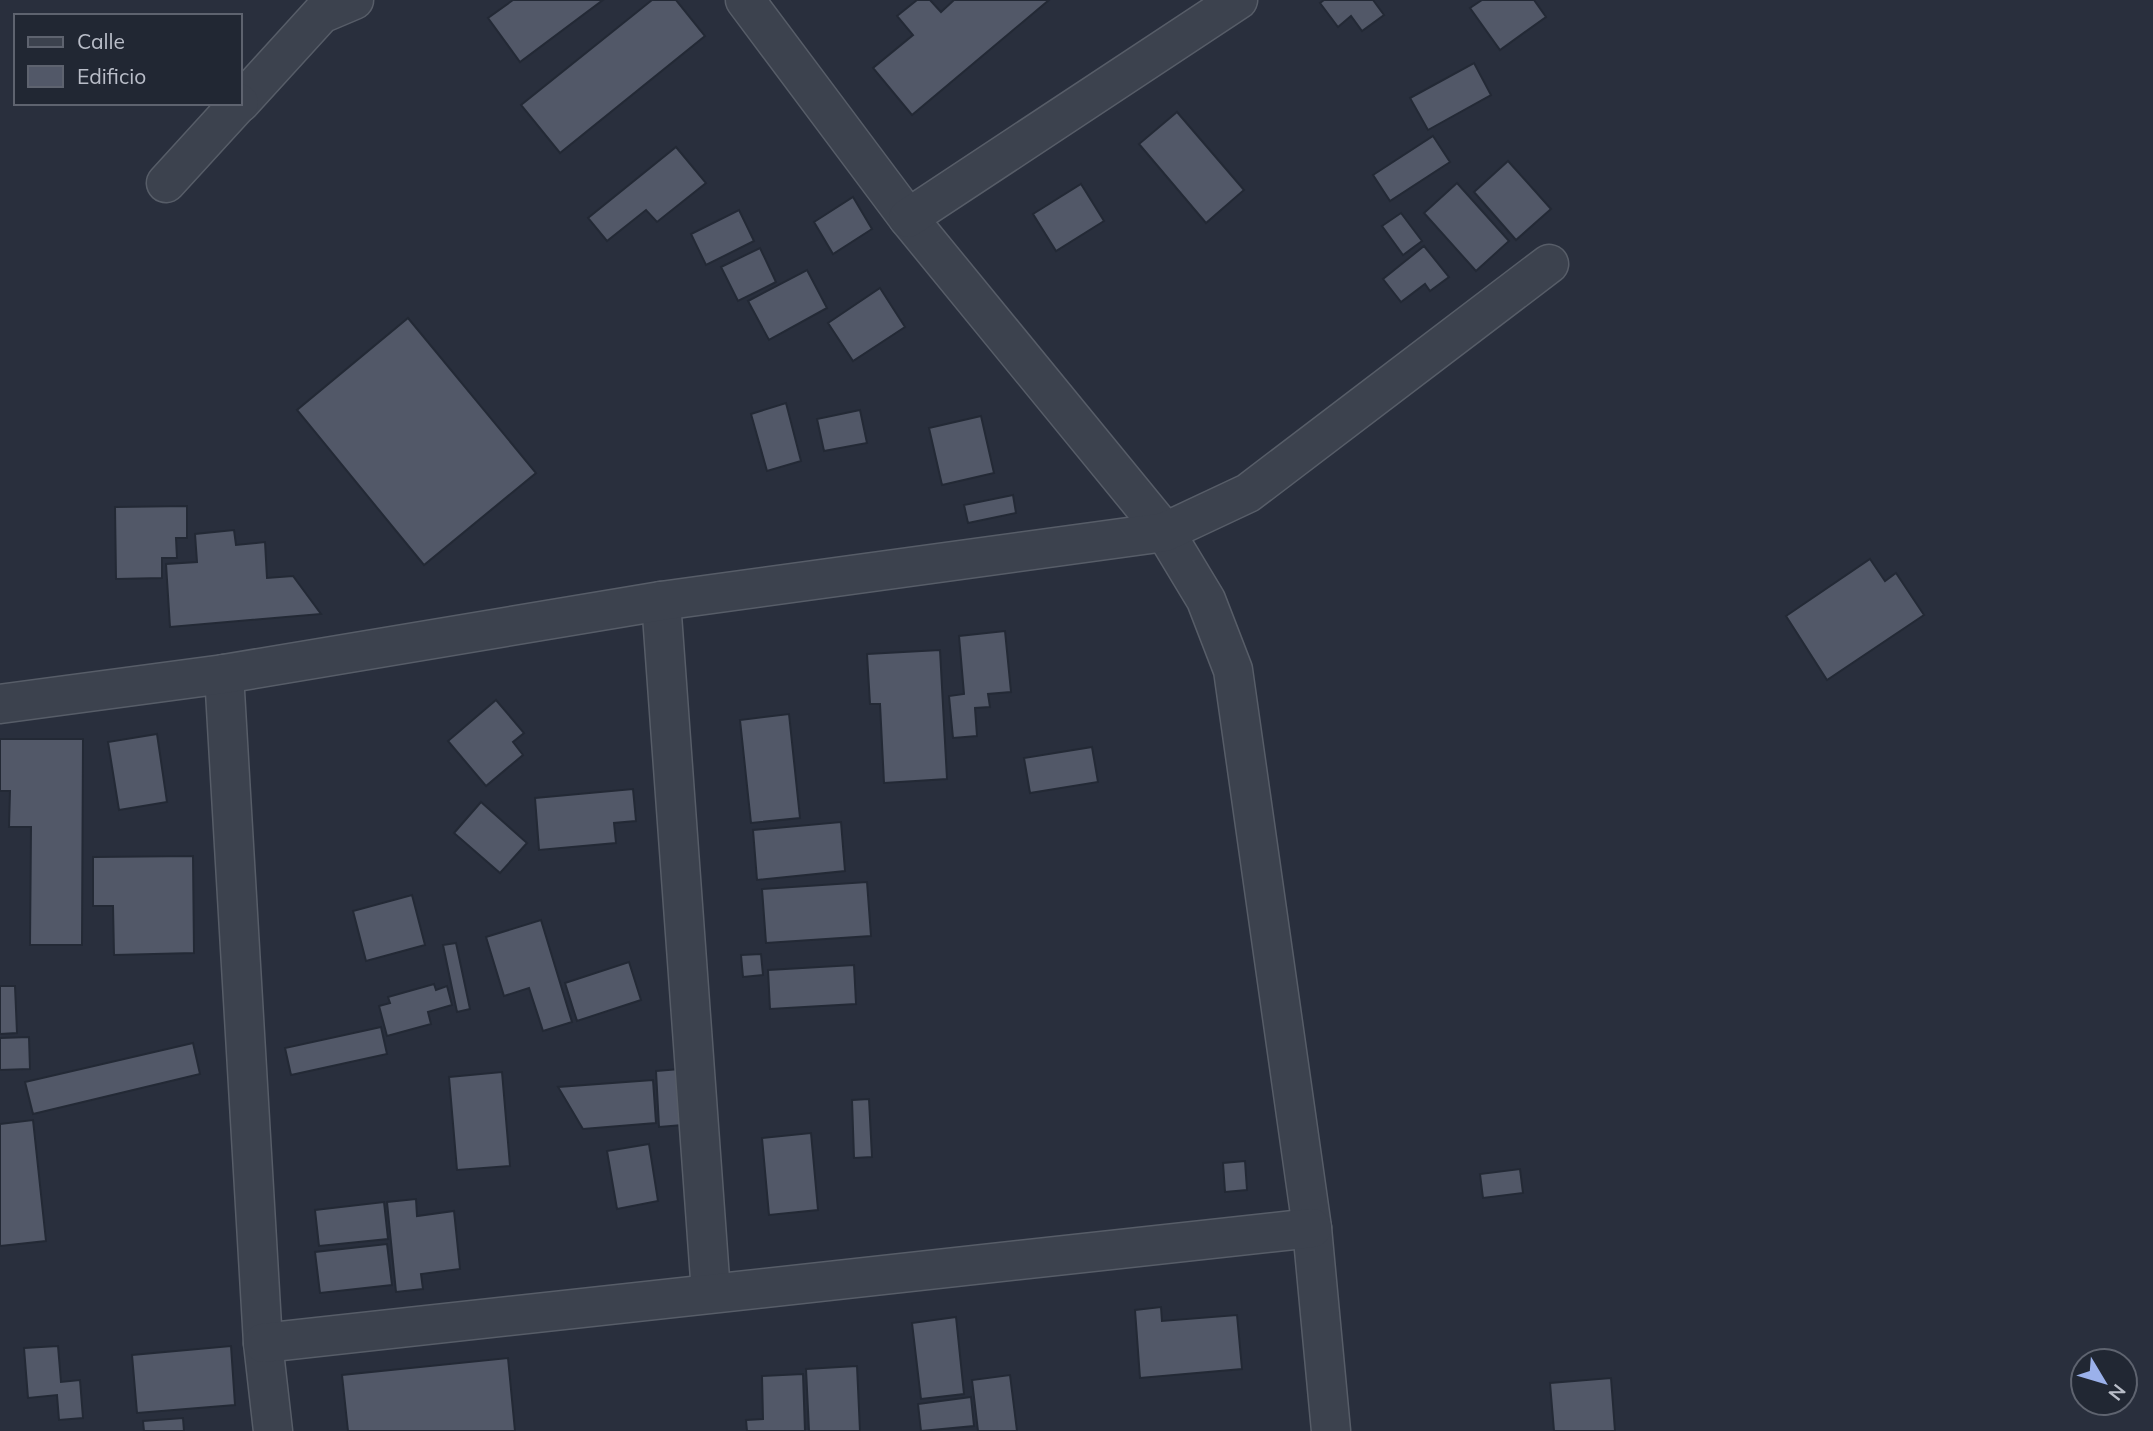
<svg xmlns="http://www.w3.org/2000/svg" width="2153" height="1431" font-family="Mulish,sans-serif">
  <rect width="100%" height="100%" fill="#292f3d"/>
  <g fill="#525868" stroke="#232935" stroke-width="2">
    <polygon points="513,0 603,0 520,62 488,18"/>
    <polygon points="652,0 676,0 705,36 560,153 521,105"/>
    <polygon points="917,0 930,0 941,12 954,0 1049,0 912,115 873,68 913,35 897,16"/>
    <polygon points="1324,0 1373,0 1384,15 1362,31 1351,16 1338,27 1320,3"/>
    <polygon points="1482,0 1534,0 1546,17 1500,50 1470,8"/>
    <polygon points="1474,63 1491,95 1428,130 1410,98"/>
    <polygon points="1177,112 1244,190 1206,223 1139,144"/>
    <polygon points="1433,136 1450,162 1390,201 1373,175"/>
    <polygon points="676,147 706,183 657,222 646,210 607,241 588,218"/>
    <polygon points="1508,161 1551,209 1516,240 1474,192"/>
    <polygon points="1457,183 1509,241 1476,271 1424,213"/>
    <polygon points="1081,184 1104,221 1056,251 1033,214"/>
    <polygon points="853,197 872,229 833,254 814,222"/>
    <polygon points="739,210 754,241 706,265 691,234"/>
    <polygon points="1401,213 1422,241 1403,255 1382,226"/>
    <polygon points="1424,246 1449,277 1430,291 1425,284 1401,302 1383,279"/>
    <polygon points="760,248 776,282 738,301 721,267"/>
    <polygon points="807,270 827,308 769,340 748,301"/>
    <polygon points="880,288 905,327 853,361 828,323"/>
    <polygon points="408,318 536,473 424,565 297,410"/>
    <polygon points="786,403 801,461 767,471 751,414"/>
    <polygon points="860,410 867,443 824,451 817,419"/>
    <polygon points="981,416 994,473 942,485 929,428"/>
    <polygon points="1013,495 1016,513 968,523 964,505"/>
    <polygon points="187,506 187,538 176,538 177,558 162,558 162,578 116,579 115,507"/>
    <polygon points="234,530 236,545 265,542 267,578 293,576 321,614 170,627 166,564 197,562 195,534"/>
    <polygon points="1870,559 1885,581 1896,573 1924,615 1827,680 1786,616"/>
    <polygon points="1005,631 1011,692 988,694 990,707 975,708 977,736 953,738 949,696 964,694 959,636"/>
    <polygon points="940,650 947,779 884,783 880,704 870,704 867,654"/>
    <polygon points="496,700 524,733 513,742 523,755 486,786 448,741"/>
    <polygon points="789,714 800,818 751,823 740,720"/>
    <polygon points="157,734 167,802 119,810 108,742"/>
    <polygon points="0,739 83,739 82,945 30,945 31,827 9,827 10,791 0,791"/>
    <polygon points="1092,747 1098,782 1030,793 1024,758"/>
    <polygon points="633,789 636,821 614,823 616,843 539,850 535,798"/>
    <polygon points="481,802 527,843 500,873 454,833"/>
    <polygon points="841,822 845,871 757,880 753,830"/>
    <polygon points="193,856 194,953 114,955 113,906 93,906 93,857"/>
    <polygon points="867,882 871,936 766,943 762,889"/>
    <polygon points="412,895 425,945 366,961 353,911"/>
    <polygon points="541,920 572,1022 543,1031 529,988 504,996 486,937"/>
    <polygon points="456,943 470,1009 457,1012 443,945"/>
    <polygon points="761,954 763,975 743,977 741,955"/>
    <polygon points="629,962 641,1000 577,1021 565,983"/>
    <polygon points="854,965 856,1004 770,1009 768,970"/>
    <polygon points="434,984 436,990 447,986 452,1005 428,1012 431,1024 387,1036 379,1006 390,1003 388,997"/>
    <polygon points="0,986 15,986 17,1033 0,1034"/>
    <polygon points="381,1027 387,1054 291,1075 285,1048"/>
    <polygon points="29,1037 30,1069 0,1070 0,1038"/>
    <polygon points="193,1043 200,1074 33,1114 25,1082"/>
    <polygon points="680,1069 683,1125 659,1127 656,1071"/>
    <polygon points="502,1072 510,1166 457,1170 449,1077"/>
    <polygon points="653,1080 656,1123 583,1129 558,1087"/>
    <polygon points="869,1099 872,1157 854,1158 852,1100"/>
    <polygon points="33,1120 46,1241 0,1246 0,1124"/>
    <polygon points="811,1133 818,1210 769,1215 762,1138"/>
    <polygon points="649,1144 658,1201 617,1209 607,1151"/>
    <polygon points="1245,1161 1247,1190 1225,1192 1223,1163"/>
    <polygon points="1520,1169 1523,1193 1483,1198 1480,1174"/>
    <polygon points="416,1199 417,1216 454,1211 460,1269 421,1274 423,1289 396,1292 387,1202"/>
    <polygon points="384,1202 388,1239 319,1246 315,1210"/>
    <polygon points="387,1244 392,1285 320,1293 315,1252"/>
    <polygon points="1161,1307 1162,1321 1237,1315 1242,1369 1140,1378 1135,1310"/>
    <polygon points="956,1317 964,1394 921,1399 912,1323"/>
    <polygon points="58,1346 61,1382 80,1380 83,1418 59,1420 57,1395 28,1398 24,1348"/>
    <polygon points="231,1346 235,1405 137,1413 132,1355"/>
    <polygon points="508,1358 515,1431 348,1431 342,1375"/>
    <polygon points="857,1366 860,1431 809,1431 806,1369"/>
    <polygon points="803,1374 805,1431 747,1431 746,1420 763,1419 762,1376"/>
    <polygon points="1010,1375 1017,1431 978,1431 972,1380"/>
    <polygon points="1611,1378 1615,1431 1554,1431 1550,1383"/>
    <polygon points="971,1397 974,1426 921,1431 918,1404"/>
    <polygon points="183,1418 184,1431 144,1431 143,1421"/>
  </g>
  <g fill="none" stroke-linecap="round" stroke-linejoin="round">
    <defs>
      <g id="street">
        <polyline points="745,0 908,218 1165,532 1206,600 1233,670 1312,1228 1331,1431"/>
        <polyline points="240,103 321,14 354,0"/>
        <polyline points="166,183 239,103"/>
        <polyline points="908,218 1238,0"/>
        <polyline points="661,601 711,1293"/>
        <polyline points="224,674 263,1343 273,1431"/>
        <polyline points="0,704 224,674 661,601 1165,532 1248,493 1549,264"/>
        <polyline points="263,1343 1312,1228"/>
      </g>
    </defs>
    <use href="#street" stroke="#575d68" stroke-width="41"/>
    <use href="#street" stroke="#3c424e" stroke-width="38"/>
  </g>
  <rect x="14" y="14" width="228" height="91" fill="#212733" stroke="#5e636f" stroke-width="2"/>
  <rect x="28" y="37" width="35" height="10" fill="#3c424e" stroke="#5e636f" stroke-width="2"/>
  <text x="77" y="49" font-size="21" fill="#b9bdc8">Calle</text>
  <rect x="28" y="66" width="35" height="21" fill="#525868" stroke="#5e636f" stroke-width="2"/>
  <text x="77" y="84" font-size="21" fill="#b9bdc8">Edificio</text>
  <g transform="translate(2104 1382) rotate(128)"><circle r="33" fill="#212733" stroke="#5e636f" stroke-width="2"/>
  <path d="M0-5L12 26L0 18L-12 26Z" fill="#9bb1eb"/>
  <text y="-10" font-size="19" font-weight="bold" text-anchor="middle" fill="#b9bdc8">N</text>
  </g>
</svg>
